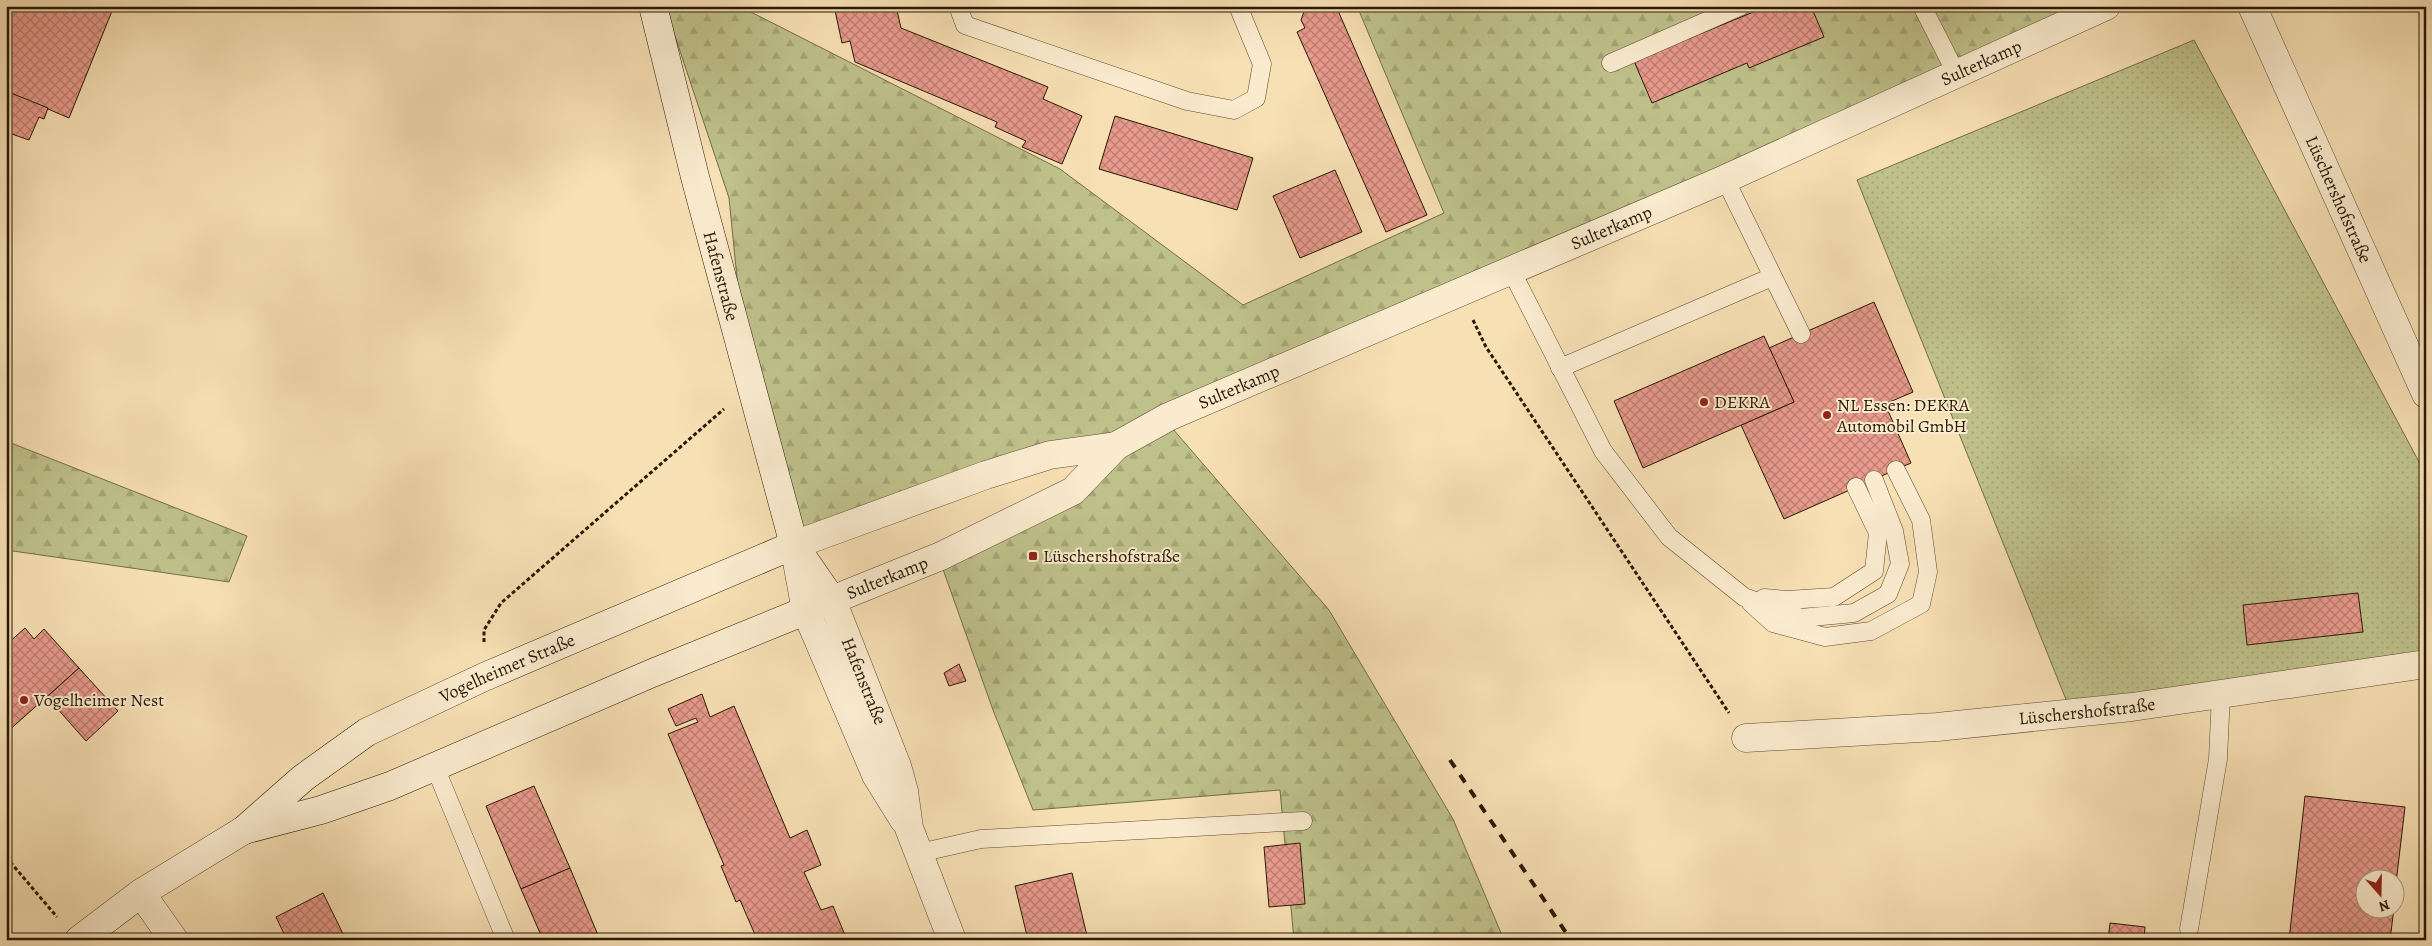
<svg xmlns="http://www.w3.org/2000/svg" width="2432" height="946" font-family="Alegreya,serif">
  <defs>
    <pattern id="grass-dots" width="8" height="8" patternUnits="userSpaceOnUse" patternTransform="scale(1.25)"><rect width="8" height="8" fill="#bfc18b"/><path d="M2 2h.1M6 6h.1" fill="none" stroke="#a4a576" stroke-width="1.8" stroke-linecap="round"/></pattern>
    <pattern id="forest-firs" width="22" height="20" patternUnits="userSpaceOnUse" patternTransform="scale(1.25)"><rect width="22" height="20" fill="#bfc18b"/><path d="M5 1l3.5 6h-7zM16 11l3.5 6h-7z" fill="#a4a576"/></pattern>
    <pattern id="building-cross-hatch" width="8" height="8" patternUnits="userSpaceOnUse" patternTransform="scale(1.25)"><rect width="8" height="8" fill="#e89a8d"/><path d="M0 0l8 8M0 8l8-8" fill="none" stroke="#bc7d71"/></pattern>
  </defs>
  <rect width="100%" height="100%" fill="#f7e0b4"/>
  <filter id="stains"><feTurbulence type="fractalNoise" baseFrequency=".004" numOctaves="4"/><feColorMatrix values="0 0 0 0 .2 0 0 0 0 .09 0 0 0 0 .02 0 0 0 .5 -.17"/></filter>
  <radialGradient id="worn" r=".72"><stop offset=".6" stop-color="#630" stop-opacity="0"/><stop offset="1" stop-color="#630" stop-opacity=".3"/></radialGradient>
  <polygon fill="url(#grass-dots)" stroke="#746d48" points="2194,40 2426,475 2426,654 2069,707 1857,180"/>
  <g fill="url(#forest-firs)" stroke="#746d48">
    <polygon points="665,6 739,6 1060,169 1243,305 1444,213 1357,6 2099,6 1117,444 797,541 744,348 729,198"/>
    <polygon points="1166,421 1329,610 1453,819 1504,940 1294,940 1280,790 1033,810 993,710 939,558"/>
    <polygon points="6,441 247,536 229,582 6,550"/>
  </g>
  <g fill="url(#building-cross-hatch)" stroke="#281904">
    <polygon points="6,6 114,6 69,118 6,91"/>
    <polygon points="834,6 896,6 901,28 1048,87 1043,99 1082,116 1062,164 1022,147 1026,141 995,127 997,122 855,62 850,41 842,43"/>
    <polygon points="1306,6 1336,6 1427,215 1386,232 1297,32 1305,28 1301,20"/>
    <polygon points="1768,6 1811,6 1824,37 1749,68 1747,63 1652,103 1634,61"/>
    <polygon points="6,91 48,108 44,119 39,117 29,140 6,132"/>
    <polygon points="1115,116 1253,158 1237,210 1099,169"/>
    <polygon points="1335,170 1362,232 1300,258 1273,196"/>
    <polygon points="1874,302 1913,392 1885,404 1911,463 1784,519 1741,425 1794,402 1769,348"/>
    <polygon points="1764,336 1794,402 1643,468 1614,401"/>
    <polygon points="2358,593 2363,632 2247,645 2243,605"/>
    <polygon points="25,628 34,639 44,629 79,668 6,733 6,645"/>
    <polygon points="959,664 966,681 949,686 944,673"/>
    <polygon points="79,668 118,711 86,741 47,697"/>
    <polygon points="702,694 710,717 734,706 790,838 807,830 821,865 804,872 821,910 833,906 847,940 754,940 756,937 740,900 736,902 721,866 724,865 668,734 698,722 696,718 676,726 668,709"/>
    <polygon points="534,786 570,868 521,889 486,806"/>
    <polygon points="2305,796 2405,807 2394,900 2394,878 2364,878 2364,908 2394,908 2390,940 2289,940"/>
    <polygon points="1300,843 1305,904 1269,907 1264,847"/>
    <polygon points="570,868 600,940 543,940 521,889"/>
    <polygon points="1072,873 1088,940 1028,940 1015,886"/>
    <polygon points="323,893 346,940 287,940 276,917"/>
    <polygon points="2110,923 2145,927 2144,940 2108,940"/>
  </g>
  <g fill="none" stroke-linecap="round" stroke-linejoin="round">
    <defs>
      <g id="service">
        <polyline points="958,6 965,25 1187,101 1234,110 1256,98 1262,64 1238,6"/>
        <polyline points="1922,6 1957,75"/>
        <polyline points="1611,63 1741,6"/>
        <polyline points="1725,179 1801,334"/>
        <polyline points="1512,272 1603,451 1669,537 1744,597 1801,618 1854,613 1888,594 1900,564 1894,531 1874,480"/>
        <polyline points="1560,368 1772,277"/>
        <polyline points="1764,598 1787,600 1834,597 1874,571 1878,533 1856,487"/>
        <polyline points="1751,603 1773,623 1825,637 1871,631 1921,604 1928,572 1921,520 1896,470"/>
        <polyline points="435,767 506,940"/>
        <polyline points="919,853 981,839 1303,821"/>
        <polyline points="2189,929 2218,759 2221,694"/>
      </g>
      <g id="minor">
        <path id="s1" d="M2252 6 2426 394"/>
        <path id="s2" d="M1746 738 1937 727 2132 707 2426 664"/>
        <polyline points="141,893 174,940"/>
      </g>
      <g id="tertiary">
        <polyline points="904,820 876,775 806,611 794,545 986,475 1050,455 1116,446"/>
        <path id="s3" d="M952 940 909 828 904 791 897 766 832 600 941 556 1073 491 1116 446 1168 417 1725 179 2106 6"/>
      </g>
      <g id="secondary">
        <polyline points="244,830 321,810 390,786 650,674 832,600 794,545 695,177 653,6"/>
        <path id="s4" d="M79 940 141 893 244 830 303 778 367 732 484 677 794 545"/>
      </g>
    </defs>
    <use href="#service" stroke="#5c4b30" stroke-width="19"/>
    <use href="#minor" stroke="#5c4b30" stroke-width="29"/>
    <use href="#tertiary" stroke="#5c4b30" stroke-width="29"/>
    <use href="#secondary" stroke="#281904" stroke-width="29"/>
    <g stroke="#281904" stroke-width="3" stroke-dasharray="4 2.5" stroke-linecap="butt">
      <polyline points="1473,320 1486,347 1729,713"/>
      <polyline points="484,642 484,630 501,603 724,409"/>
      <polyline points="6,857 57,917"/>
    </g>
    <use href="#service" stroke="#faebce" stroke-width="18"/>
    <use href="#minor" stroke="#faebce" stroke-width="28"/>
    <use href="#tertiary" stroke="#faebce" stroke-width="28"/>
    <use href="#secondary" stroke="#faebce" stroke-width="28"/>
    <polyline stroke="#281904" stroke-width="4" stroke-dasharray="9 9" stroke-linecap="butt" points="1450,760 1571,940"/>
  </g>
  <g fill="#8f2418" stroke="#faebce" stroke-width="2">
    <circle cx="1704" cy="402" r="5"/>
    <circle cx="1827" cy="415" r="5"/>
    <rect x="1028" y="551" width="10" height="10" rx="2.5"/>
    <circle cx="24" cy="700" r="5"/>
  </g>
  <g text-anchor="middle" stroke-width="4" stroke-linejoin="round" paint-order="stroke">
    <g font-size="18" fill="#281904" stroke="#faebce">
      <text dy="6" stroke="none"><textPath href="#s3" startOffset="1635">Sulterkamp</textPath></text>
      <text dy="6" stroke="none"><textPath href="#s1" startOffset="212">Lüschershofstraße</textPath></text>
      <text dy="6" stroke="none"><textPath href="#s3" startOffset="1230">Sulterkamp</textPath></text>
      <text transform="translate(721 276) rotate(75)" y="6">Hafenstraße</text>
      <text dy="6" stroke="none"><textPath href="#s3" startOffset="825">Sulterkamp</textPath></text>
      <text dy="6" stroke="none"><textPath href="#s3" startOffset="421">Sulterkamp</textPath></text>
      <text dy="6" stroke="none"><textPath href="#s4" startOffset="510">Vogelheimer Straße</textPath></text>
      <text transform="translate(864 681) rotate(68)" y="6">Hafenstraße</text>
      <text dy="6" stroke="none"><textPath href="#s2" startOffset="342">Lüschershofstraße</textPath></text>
    </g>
    <g font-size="18" fill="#281904" stroke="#faebce" text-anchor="start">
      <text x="1714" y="408">DEKRA</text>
      <text x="1837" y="411">NL Essen: DEKRA<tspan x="1837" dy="21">Automobil GmbH</tspan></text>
      <text x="1043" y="562">Lüschershofstraße</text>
      <text x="34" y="706">Vogelheimer Nest</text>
    </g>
  </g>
  <rect width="2432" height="946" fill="none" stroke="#f7e0b4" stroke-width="25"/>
  <rect x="8" y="8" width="2417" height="931" fill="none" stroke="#281904" stroke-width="2.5"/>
  <rect x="12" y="12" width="2407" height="921" fill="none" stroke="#281904"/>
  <g transform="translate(2380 894) rotate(160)"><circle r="24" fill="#faebce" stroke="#a6977d"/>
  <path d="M0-4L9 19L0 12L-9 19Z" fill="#8f2418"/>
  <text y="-8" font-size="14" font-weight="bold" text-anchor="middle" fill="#281904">N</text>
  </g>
  <rect width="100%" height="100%" filter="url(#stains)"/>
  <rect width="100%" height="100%" fill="url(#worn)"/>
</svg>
